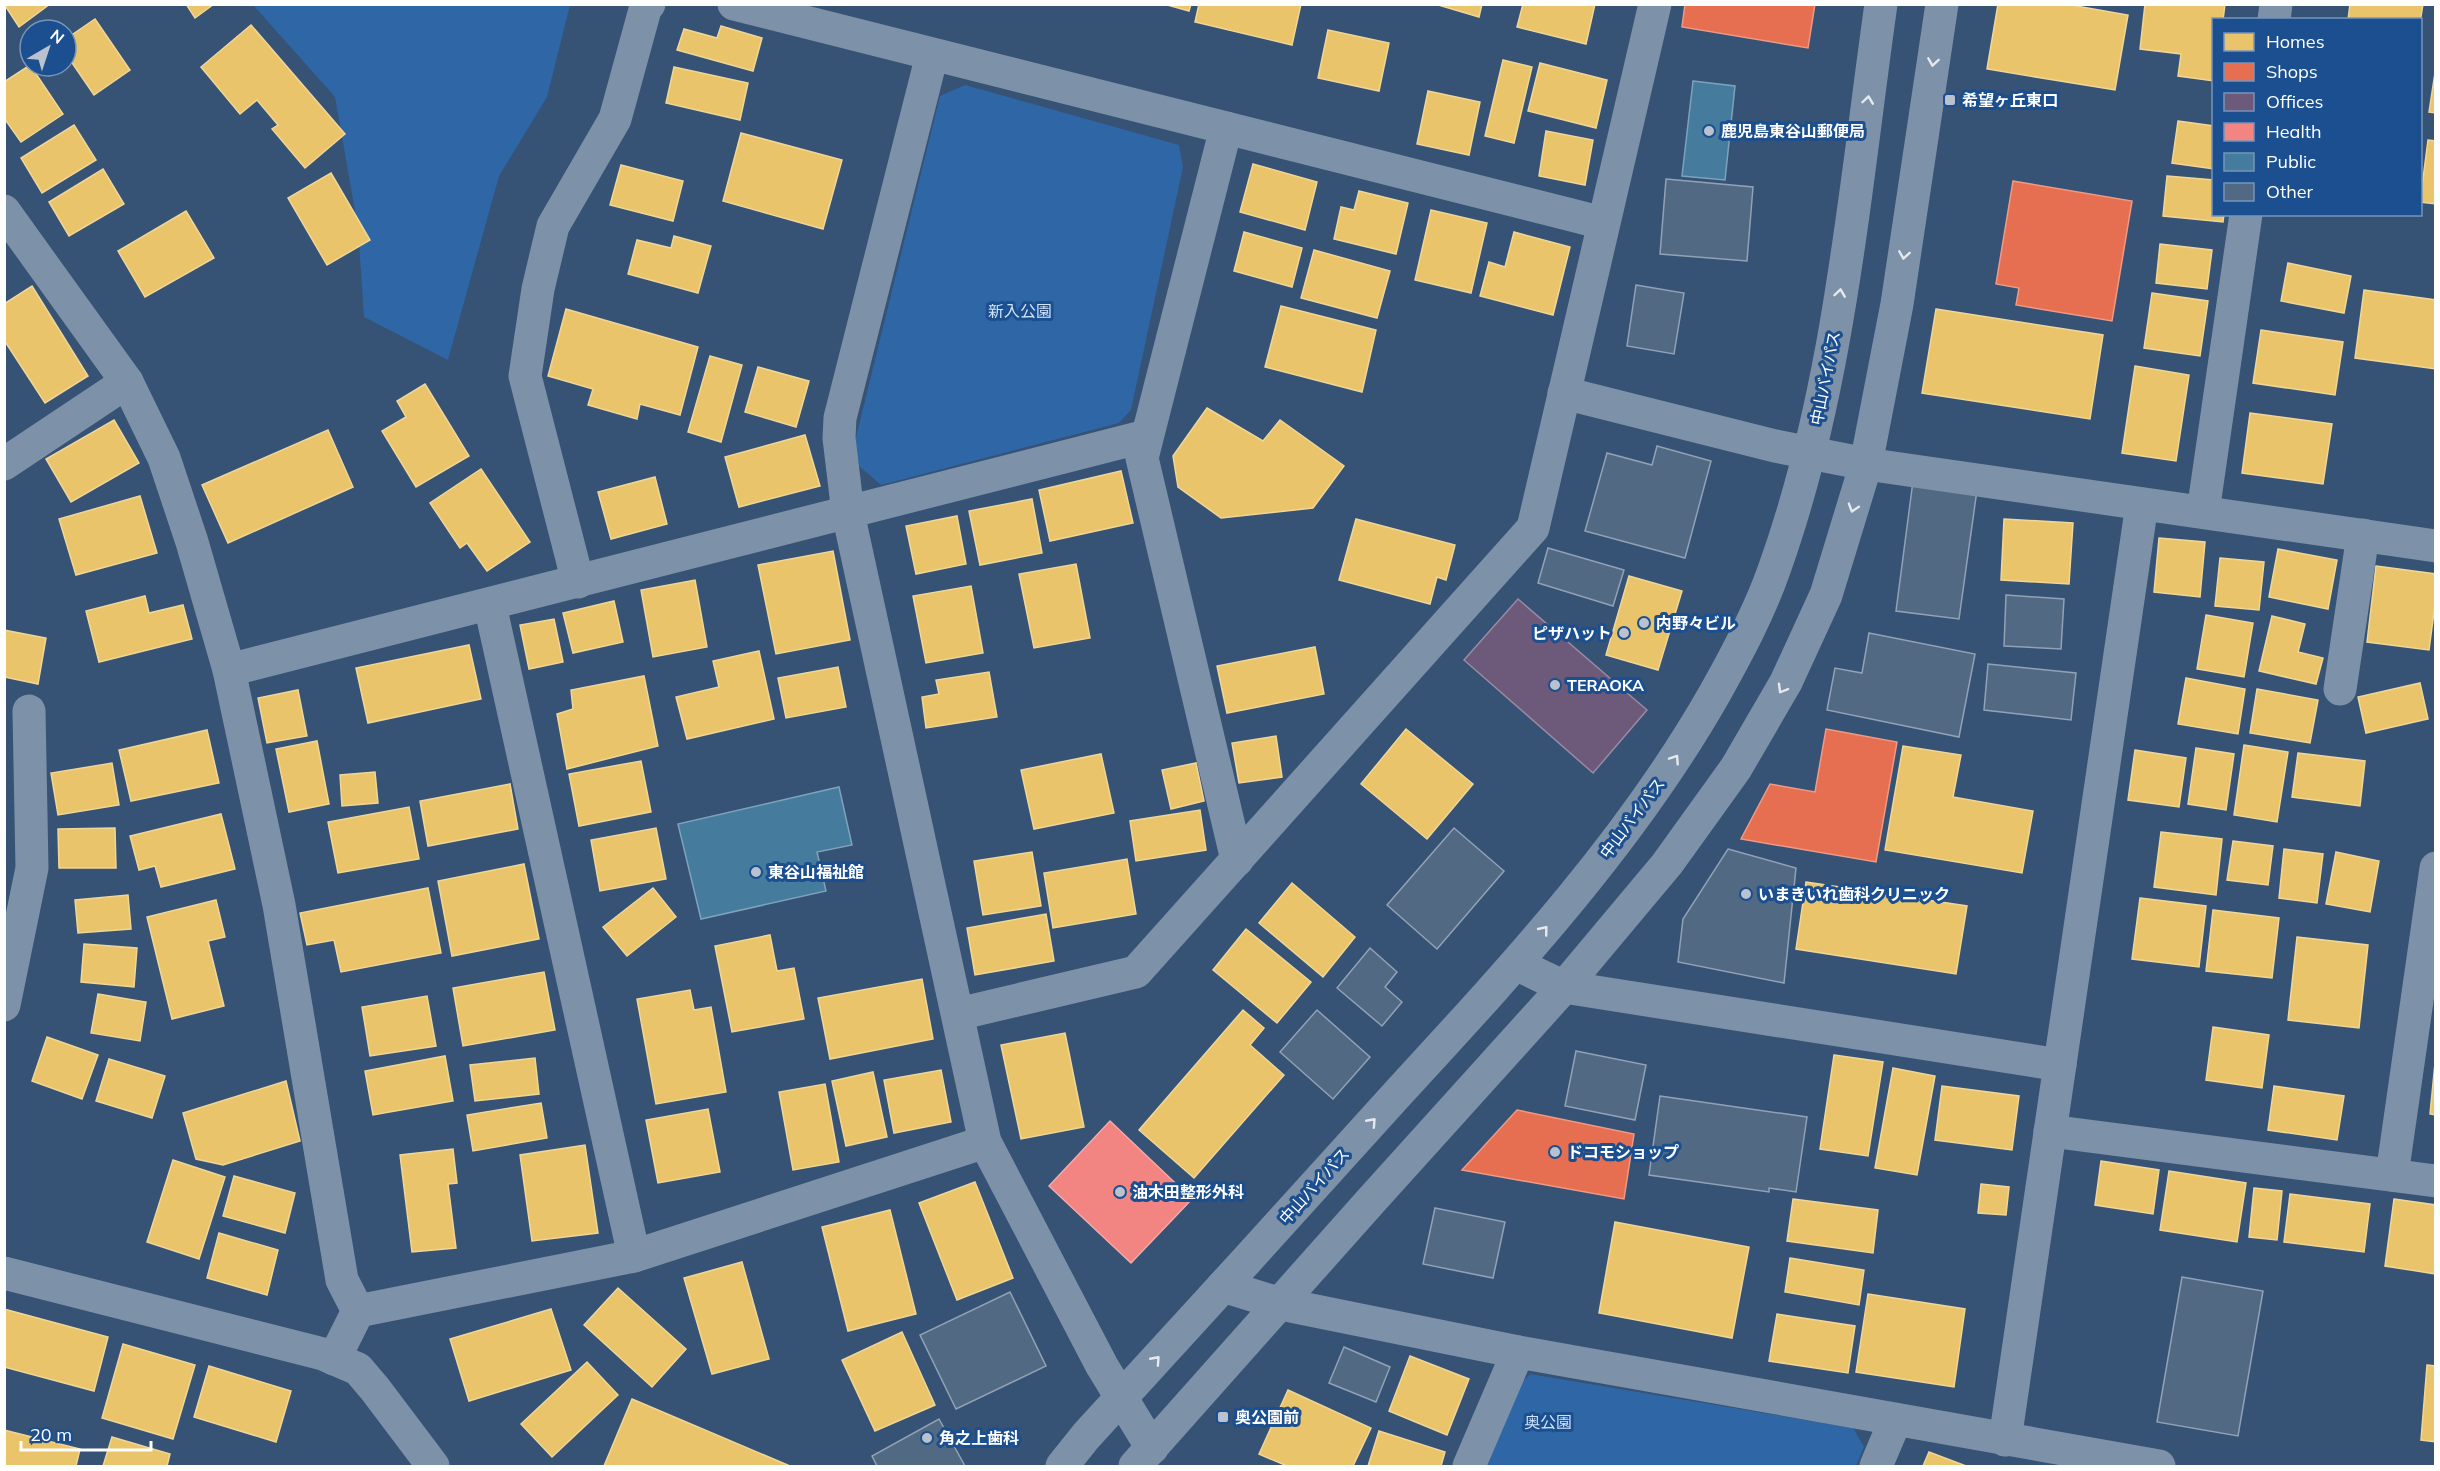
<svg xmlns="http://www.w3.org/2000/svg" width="2440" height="1471" font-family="Mulish,'Noto Sans JP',sans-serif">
  <rect width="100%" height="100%" fill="#365274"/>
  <g fill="#2f66a5">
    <polygon points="253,5 570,5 547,97 499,176 448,360 364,317 358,228 335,97"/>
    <polygon points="965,85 1179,145 1183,167 1131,410 1119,423 881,485 859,466 855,441 940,96"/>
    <polygon points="1530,1374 1853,1428 1864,1447 1856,1466 1480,1466 1511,1394"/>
  </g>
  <g fill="#e9c46a" stroke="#f0d697" stroke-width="1.5">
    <polygon points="4,4 50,4 19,27"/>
    <polygon points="186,4 214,4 195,18"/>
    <polygon points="1164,4 1191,4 1189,11"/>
    <polygon points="1199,4 1301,4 1292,45 1195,22"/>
    <polygon points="1435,4 1482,4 1479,17"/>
    <polygon points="1523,4 1595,4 1586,44 1517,27"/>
    <polygon points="1998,4 2065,4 2128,15 2115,90 1987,69"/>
    <polygon points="2145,4 2225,4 2223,20 2214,20 2214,81 2178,76 2181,54 2140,49"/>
    <polygon points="2350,4 2423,4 2420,23 2420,20 2348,20"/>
    <polygon points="95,19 130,70 94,95 66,54 66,39"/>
    <polygon points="251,25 345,134 305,168 272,129 278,125 257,100 240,114 201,67"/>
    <polygon points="721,26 762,38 753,71 677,50 684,29 717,38"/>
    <polygon points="1328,30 1389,43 1379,91 1318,78"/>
    <polygon points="1503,60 1532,67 1514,143 1485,136"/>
    <polygon points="1540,63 1607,80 1596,128 1528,111"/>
    <polygon points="30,65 63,114 21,142 4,118 4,82"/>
    <polygon points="2436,66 2436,113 2429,112"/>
    <polygon points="674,67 748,83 740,120 666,103"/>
    <polygon points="1428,91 1480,102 1469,155 1417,144"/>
    <polygon points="2178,121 2214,126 2214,169 2172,163"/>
    <polygon points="74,125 96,160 42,193 21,158"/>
    <polygon points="1546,131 1593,140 1585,185 1539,176"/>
    <polygon points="741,133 842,160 823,229 723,201"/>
    <polygon points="2428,140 2436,141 2436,204 2420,202"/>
    <polygon points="1253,164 1317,182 1305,230 1240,212"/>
    <polygon points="621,165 683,181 673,221 610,205"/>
    <polygon points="103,169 124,204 69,236 49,202"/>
    <polygon points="331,173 370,240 327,265 288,198"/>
    <polygon points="2167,176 2214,180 2214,214 2224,214 2223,222 2163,216"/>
    <polygon points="1359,191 1408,203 1396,254 1334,239 1341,207 1354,210"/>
    <polygon points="1431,210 1487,223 1471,293 1415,280"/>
    <polygon points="186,211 214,258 145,297 118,251"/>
    <polygon points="1244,232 1302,248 1292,287 1234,271"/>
    <polygon points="1514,232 1570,247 1553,315 1480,296 1489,262 1505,267"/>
    <polygon points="674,236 711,246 698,293 628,274 637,240 671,248"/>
    <polygon points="2160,244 2212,250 2207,289 2156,283"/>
    <polygon points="1314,250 1390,271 1377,318 1301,298"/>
    <polygon points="2288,263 2351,276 2344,313 2281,301"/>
    <polygon points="32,286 88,376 45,403 4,340 4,304"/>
    <polygon points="2364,290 2436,300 2436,369 2355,358"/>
    <polygon points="2152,293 2208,301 2200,356 2144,348"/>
    <polygon points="1281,306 1376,330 1362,392 1265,367"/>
    <polygon points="566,309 698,347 680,415 640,404 637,419 588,405 593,389 548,376"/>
    <polygon points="1936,309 2103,335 2090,419 1922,393"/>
    <polygon points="2261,330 2343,342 2335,395 2253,383"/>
    <polygon points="710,356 742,365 721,442 688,432"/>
    <polygon points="2135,366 2189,375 2176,461 2122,453"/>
    <polygon points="758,367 809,381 796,427 745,412"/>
    <polygon points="425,384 469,456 416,487 382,431 406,417 397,401"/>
    <polygon points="1207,408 1263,441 1280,420 1344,466 1313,508 1221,518 1178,487 1173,456"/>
    <polygon points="2250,413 2332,424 2323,484 2242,473"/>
    <polygon points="114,420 139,463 71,502 46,459"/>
    <polygon points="328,430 353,487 228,543 202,485"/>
    <polygon points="805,435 820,486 739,507 725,457"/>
    <polygon points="481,469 530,542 487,571 467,543 460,548 430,503"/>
    <polygon points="1121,471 1133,523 1050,541 1039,490"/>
    <polygon points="655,477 667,524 611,539 598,492"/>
    <polygon points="140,496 157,553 76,575 59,519"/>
    <polygon points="1032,499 1042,553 980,565 969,511"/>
    <polygon points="957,516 966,564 916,574 906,526"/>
    <polygon points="1356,519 1455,545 1446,580 1437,577 1430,604 1339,580"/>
    <polygon points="2004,519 2073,523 2069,584 2001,580"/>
    <polygon points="2159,538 2205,542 2200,597 2154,592"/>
    <polygon points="2278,549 2337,560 2328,609 2269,597"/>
    <polygon points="833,551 850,640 776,654 758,565"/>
    <polygon points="2220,558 2264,562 2259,610 2215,606"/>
    <polygon points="1076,564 1090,638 1034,648 1019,574"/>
    <polygon points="2376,566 2436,574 2436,597 2429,650 2367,642"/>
    <polygon points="1629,576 1682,591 1658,670 1606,655"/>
    <polygon points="695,580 707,647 653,657 641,590"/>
    <polygon points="971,586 983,653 926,663 913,596"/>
    <polygon points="145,596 149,613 183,605 192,639 99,662 86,611"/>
    <polygon points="614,601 623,642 573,653 563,613"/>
    <polygon points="2206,615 2253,623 2244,677 2197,669"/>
    <polygon points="2272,616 2305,624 2298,652 2323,658 2316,684 2259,671"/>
    <polygon points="554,619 563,662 529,669 520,625"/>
    <polygon points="4,630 46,638 38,684 4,677"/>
    <polygon points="469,645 481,699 368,723 356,668"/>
    <polygon points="1315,647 1324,694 1227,713 1217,666"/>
    <polygon points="759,651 774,719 687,739 676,697 719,687 713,661"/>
    <polygon points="838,667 846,707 786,718 778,678"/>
    <polygon points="989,672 997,717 926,728 922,697 939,694 936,680"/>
    <polygon points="644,676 658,746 567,769 557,714 573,709 571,690"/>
    <polygon points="2186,678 2245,689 2238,734 2178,724"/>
    <polygon points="2420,683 2428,719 2366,733 2358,697"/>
    <polygon points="2257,689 2318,700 2310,743 2250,733"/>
    <polygon points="298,690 307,736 267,743 258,698"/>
    <polygon points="1406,729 1473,784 1427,839 1361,784"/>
    <polygon points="207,730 219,783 131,801 119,750"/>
    <polygon points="1276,736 1282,777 1239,783 1232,743"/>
    <polygon points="317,741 329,804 289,812 276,749"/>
    <polygon points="2244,745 2288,752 2277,822 2234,815"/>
    <polygon points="1903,746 1961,755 1953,797 2033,811 2022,873 1885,850"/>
    <polygon points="2196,748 2234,754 2226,810 2188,804"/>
    <polygon points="2135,750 2186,758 2179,807 2128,800"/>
    <polygon points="2298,753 2365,761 2360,806 2292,797"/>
    <polygon points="1101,754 1114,813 1034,829 1021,770"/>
    <polygon points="641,761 651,812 579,826 569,774"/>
    <polygon points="112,763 119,805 58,815 51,773"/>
    <polygon points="1196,763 1204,801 1171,809 1162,770"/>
    <polygon points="375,772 378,803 342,806 340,775"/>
    <polygon points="510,784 518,829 428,846 420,801"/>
    <polygon points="409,807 419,859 338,873 328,822"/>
    <polygon points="1200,810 1206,850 1136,861 1130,821"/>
    <polygon points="221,814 235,869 161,887 155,866 139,870 130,836"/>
    <polygon points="115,828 116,868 59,868 58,829"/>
    <polygon points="656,828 666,879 600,891 591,840"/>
    <polygon points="2161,832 2222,839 2216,895 2154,887"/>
    <polygon points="2233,841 2273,846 2268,885 2227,880"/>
    <polygon points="2284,849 2323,854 2317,903 2279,898"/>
    <polygon points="1032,852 1041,906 983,915 974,861"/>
    <polygon points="2336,852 2379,861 2370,912 2326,904"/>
    <polygon points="1127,859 1136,914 1053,928 1044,873"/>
    <polygon points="524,864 539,939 452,956 438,881"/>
    <polygon points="1806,882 1967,906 1956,974 1796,949"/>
    <polygon points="1292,883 1355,937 1323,977 1259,923"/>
    <polygon points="428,888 441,953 341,972 334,940 307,945 300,913"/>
    <polygon points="653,888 676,917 627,956 603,927"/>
    <polygon points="128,895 131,929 78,933 75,900"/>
    <polygon points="2140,898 2206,906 2199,967 2132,959"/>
    <polygon points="216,900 225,937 208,941 224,1006 172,1019 147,917"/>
    <polygon points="2213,910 2279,918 2272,978 2206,971"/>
    <polygon points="1046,914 1054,961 975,975 967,928"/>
    <polygon points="1246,929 1311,982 1277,1023 1213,970"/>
    <polygon points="770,935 777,971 794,968 804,1019 732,1032 715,946"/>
    <polygon points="2297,937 2368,945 2359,1028 2288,1020"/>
    <polygon points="84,944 137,948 134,987 81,982"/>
    <polygon points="544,972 555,1030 463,1046 453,988"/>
    <polygon points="922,979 933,1039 830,1059 818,998"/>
    <polygon points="690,990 694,1010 711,1007 726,1092 656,1104 637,999"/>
    <polygon points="98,994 146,1002 140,1041 91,1033"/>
    <polygon points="427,996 436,1046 370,1056 362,1007"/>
    <polygon points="1243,1010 1264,1028 1250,1045 1284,1075 1194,1178 1139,1130"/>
    <polygon points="2213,1027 2269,1035 2262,1088 2206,1080"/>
    <polygon points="1065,1033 1084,1127 1021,1139 1001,1045"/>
    <polygon points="47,1037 98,1055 82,1099 32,1081"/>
    <polygon points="1834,1055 1883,1062 1868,1156 1820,1149"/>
    <polygon points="445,1056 453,1101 373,1115 365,1071"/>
    <polygon points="535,1058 539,1094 475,1101 470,1065"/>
    <polygon points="109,1059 165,1076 152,1118 96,1101"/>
    <polygon points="2435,1063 2436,1063 2436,1115 2430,1114"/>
    <polygon points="1893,1068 1935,1076 1917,1175 1875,1168"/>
    <polygon points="941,1070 951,1122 894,1133 884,1080"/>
    <polygon points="873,1072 887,1137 846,1146 832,1081"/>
    <polygon points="286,1081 300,1141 223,1165 196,1159 183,1113"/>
    <polygon points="825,1084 839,1162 793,1170 779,1092"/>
    <polygon points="1942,1086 2019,1096 2012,1150 1935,1140"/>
    <polygon points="2274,1086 2344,1096 2337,1140 2268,1130"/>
    <polygon points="541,1103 547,1138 473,1151 467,1115"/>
    <polygon points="708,1109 720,1172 658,1183 646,1120"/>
    <polygon points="585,1145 598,1233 532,1241 520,1155"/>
    <polygon points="453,1149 457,1183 448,1184 456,1248 412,1252 400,1155"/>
    <polygon points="173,1160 225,1177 199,1259 147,1242"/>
    <polygon points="2101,1161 2159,1170 2153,1214 2095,1205"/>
    <polygon points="2169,1171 2246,1183 2237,1242 2160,1230"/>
    <polygon points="234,1176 295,1193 285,1233 223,1216"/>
    <polygon points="975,1182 1013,1278 957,1300 919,1203"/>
    <polygon points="1981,1184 2009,1187 2006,1215 1978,1213"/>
    <polygon points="2254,1188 2282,1191 2277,1240 2249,1237"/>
    <polygon points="2290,1194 2370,1204 2364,1252 2284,1242"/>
    <polygon points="1793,1199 1878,1210 1873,1253 1787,1241"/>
    <polygon points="2394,1199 2436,1205 2436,1274 2385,1266"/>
    <polygon points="890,1210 916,1314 848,1331 822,1227"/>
    <polygon points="1615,1222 1749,1247 1732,1338 1599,1313"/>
    <polygon points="219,1233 278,1250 267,1295 207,1278"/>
    <polygon points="1790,1258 1864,1270 1859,1305 1785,1292"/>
    <polygon points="742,1262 769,1359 712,1374 684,1278"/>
    <polygon points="618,1288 686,1349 652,1387 584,1325"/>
    <polygon points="1868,1294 1965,1309 1954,1387 1856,1372"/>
    <polygon points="4,1309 108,1337 94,1391 4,1367"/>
    <polygon points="551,1309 571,1370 469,1401 450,1339"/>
    <polygon points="1777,1314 1855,1326 1848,1373 1769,1361"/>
    <polygon points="902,1332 935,1405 875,1431 842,1360"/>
    <polygon points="123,1344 195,1365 173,1439 102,1418"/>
    <polygon points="1410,1356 1469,1379 1447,1435 1389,1411"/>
    <polygon points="587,1362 618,1395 552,1457 521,1424"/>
    <polygon points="2427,1365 2436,1366 2436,1442 2421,1440"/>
    <polygon points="209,1366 291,1391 276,1442 194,1417"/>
    <polygon points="1288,1390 1371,1428 1353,1466 1287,1466 1259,1454"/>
    <polygon points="632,1399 790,1466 604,1466"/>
    <polygon points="4,1430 80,1449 76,1466 4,1466"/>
    <polygon points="1379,1431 1445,1452 1441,1466 1368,1466"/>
    <polygon points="112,1437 170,1454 167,1466 103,1466"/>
    <polygon points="1929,1452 1966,1466 1923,1466"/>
  </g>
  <g fill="#e76f51" stroke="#ee9a85" stroke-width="1.5">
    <polygon points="1685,4 1815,4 1808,48 1682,27"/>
    <polygon points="2013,181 2132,201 2112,321 2016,305 2019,288 1996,284"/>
    <polygon points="1826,729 1897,742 1876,862 1741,839 1770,784 1815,792"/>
    <polygon points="1517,1110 1634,1134 1624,1199 1462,1170"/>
  </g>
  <polygon fill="#6d597a" stroke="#998ba2" stroke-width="1.5" points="1518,599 1647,710 1593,773 1464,660"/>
  <polygon fill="#f28482" stroke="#f6a9a8" stroke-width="1.5" points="1110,1121 1192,1199 1131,1263 1049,1186"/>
  <g fill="#457b9d" stroke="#7da3ba" stroke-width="1.5">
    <polygon points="1693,81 1735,86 1725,180 1682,176"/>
    <polygon points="839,787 852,845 817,852 826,891 701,919 678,824"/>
  </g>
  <g fill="#526984" stroke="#92a2b6" stroke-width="1.5">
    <polygon points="1666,179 1753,187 1747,261 1660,254"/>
    <polygon points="1636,285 1684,293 1674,354 1627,346"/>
    <polygon points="1657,446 1711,461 1685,558 1585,531 1607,453 1652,465"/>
    <polygon points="1913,481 1977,490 1959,619 1896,611"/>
    <polygon points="1548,548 1624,570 1613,606 1538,583"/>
    <polygon points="2006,595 2064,599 2061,649 2004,646"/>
    <polygon points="1869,633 1975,654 1959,737 1827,710 1835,668 1862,673"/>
    <polygon points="1988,664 2076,673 2071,720 1984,710"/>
    <polygon points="1454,828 1504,871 1437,949 1387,905"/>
    <polygon points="1728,849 1796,868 1784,983 1678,962 1683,919"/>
    <polygon points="1370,948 1397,972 1385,987 1402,1002 1382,1026 1337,988"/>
    <polygon points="1317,1010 1370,1057 1333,1099 1280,1052"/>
    <polygon points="1576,1051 1646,1065 1635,1120 1565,1106"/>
    <polygon points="1660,1096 1807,1117 1796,1192 1769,1188 1769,1192 1649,1175"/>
    <polygon points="1435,1208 1505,1222 1493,1278 1423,1264"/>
    <polygon points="2182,1277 2263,1291 2238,1436 2157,1422"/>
    <polygon points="1010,1292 1046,1366 956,1409 920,1335"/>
    <polygon points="1344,1347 1390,1367 1376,1402 1329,1383"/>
    <polygon points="939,1419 965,1466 877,1466 872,1456"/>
  </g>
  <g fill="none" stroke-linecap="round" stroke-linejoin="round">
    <g stroke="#7d92a8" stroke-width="33">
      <polyline points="734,4 1603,223"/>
      <polyline points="2274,20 2276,4"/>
      <polyline points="932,55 840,418 839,438 848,513 985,1142 1102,1366 1152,1448"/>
      <polyline points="1226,128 1142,458 1237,860"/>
      <polyline points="4,211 127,382 164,458 192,542 229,670 279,905 342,1280 358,1311"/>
      <polyline points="1564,393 1775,446 1866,464 2436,546"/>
      <polyline points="4,464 127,382"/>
      <polyline points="2203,512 2246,214"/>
      <polyline points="578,582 525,376 538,289 553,226 615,119 646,6 649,4"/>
      <polyline points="490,605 634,1256"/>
      <polyline points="229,670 1146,436"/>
      <polyline points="2340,689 2363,535"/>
      <polyline points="1516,964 1564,987 2060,1065"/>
      <polyline points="4,1005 32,868 29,711"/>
      <polyline points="958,1014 1136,972 1533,528 1655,4"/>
      <polyline points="2050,1131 2436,1181"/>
      <polyline points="2392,1175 2436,868"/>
      <polyline points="4,1273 323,1354 358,1369 375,1389 433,1466"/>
      <polyline points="1223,1286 1281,1304 1518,1352 2159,1466"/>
      <polyline points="334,1359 358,1311 634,1256 985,1142"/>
      <polyline points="2005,1440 2142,504"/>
      <path d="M1062 1466 1086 1436C1191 1322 1296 1206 1400 1091 1515 966 1631 841 1715 693 1737 654 1759 613 1774 570 1839 389 1854 194 1881 4"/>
      <polyline points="1135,1466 1369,1203 1564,987 1667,864 1736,768 1786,682 1826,595 1866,464 1897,304 1942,4"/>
      <polyline points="1469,1466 1518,1352"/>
      <polyline points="1876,1466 1895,1421"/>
    </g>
  </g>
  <defs><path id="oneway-chevron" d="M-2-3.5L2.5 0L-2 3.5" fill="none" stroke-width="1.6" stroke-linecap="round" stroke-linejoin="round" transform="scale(1.5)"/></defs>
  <g stroke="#e5e9ee">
    <use href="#oneway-chevron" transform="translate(1933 62) rotate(99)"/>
    <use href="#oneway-chevron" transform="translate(1868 100) rotate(-82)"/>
    <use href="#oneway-chevron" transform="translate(1904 255) rotate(99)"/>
    <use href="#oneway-chevron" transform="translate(1840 293) rotate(-82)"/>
    <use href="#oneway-chevron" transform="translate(1853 508) rotate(107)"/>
    <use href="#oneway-chevron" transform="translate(1782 689) rotate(120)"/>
    <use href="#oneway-chevron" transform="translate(1675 759) rotate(-56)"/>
    <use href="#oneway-chevron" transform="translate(1544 930) rotate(-51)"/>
    <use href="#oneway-chevron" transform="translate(1372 1122) rotate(-48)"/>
    <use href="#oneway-chevron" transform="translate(1156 1360) rotate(-48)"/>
  </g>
  <g fill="#b9c2ce" stroke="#1b4f8f" stroke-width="2">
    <rect x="1944" y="94" width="12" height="12" rx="3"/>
    <circle cx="1709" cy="131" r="6"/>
    <circle cx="1644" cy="623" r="6"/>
    <circle cx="1624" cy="633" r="6"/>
    <circle cx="1555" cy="685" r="6"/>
    <circle cx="756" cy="872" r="6"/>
    <circle cx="1746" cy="894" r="6"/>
    <circle cx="1555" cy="1152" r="6"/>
    <circle cx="1120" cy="1192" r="6"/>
    <rect x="1217" y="1411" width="12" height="12" rx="3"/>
    <circle cx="927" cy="1438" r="6"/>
  </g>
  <g text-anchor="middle" stroke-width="6" stroke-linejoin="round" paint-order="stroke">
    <g font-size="16" font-weight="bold" fill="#fff" stroke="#1b4f8f" text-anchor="start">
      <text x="1962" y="106">希望ヶ丘東口</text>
      <text x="1721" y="137">鹿児島東谷山郵便局</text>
      <text x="1656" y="629">内野々ビル</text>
      <text x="1612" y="639" text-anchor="end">ピザハット</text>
      <text x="1567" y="691">TERAOKA</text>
      <text x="768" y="878">東谷山福祉館</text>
      <text x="1758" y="900">いまきいれ歯科クリニック</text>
      <text x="1567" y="1158">ドコモショップ</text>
      <text x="1132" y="1198">油木田整形外科</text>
      <text x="1235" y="1423">奥公園前</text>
      <text x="939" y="1444">角之上歯科</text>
    </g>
    <g font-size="16" fill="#cfe3fa" stroke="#1b4f8f">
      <text x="1020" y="317">新入公園</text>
      <text x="1548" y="1428">奥公園</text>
    </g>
    <g font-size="16" fill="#fff" stroke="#1b4f8f">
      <text transform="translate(1825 378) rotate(-79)" y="6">中山バイパス</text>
      <text transform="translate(1632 818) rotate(-53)" y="6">中山バイパス</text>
      <text transform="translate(1314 1186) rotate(-48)" y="6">中山バイパス</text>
    </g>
  </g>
  <rect width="2440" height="1471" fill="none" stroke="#ffffff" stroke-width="12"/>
  <rect x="2212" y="18" width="210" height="198" fill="#1b4f8f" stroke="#7695bc" stroke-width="1.5"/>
  <rect x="2224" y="33" width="30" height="18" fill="#e9c46a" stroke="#7695bc" stroke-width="1.5"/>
  <text x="2266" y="48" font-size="18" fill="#ffffff">Homes</text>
  <rect x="2224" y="63" width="30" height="18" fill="#e76f51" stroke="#7695bc" stroke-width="1.5"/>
  <text x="2266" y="78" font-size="18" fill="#ffffff">Shops</text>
  <rect x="2224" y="93" width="30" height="18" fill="#6d597a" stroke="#7695bc" stroke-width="1.5"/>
  <text x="2266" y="108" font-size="18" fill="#ffffff">Offices</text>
  <rect x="2224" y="123" width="30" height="18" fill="#f28482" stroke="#7695bc" stroke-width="1.5"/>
  <text x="2266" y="138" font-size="18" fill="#ffffff">Health</text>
  <rect x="2224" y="153" width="30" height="18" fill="#457b9d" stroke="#7695bc" stroke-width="1.5"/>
  <text x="2266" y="168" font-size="18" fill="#ffffff">Public</text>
  <rect x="2224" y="183" width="30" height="18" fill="#526984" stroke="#7695bc" stroke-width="1.5"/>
  <text x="2266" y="198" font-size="18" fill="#ffffff">Other</text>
  <g transform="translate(48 48) rotate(39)"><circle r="28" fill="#1b4f8f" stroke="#7695bc" stroke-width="1.5"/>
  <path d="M0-4.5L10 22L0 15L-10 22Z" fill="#b9c2ce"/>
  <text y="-9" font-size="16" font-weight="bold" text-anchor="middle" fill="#ffffff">N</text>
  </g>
  <path d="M21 1441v9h130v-9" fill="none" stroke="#ffffff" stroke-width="3"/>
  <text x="30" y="1441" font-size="18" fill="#ffffff" stroke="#1b4f8f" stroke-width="4.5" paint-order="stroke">20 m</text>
</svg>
